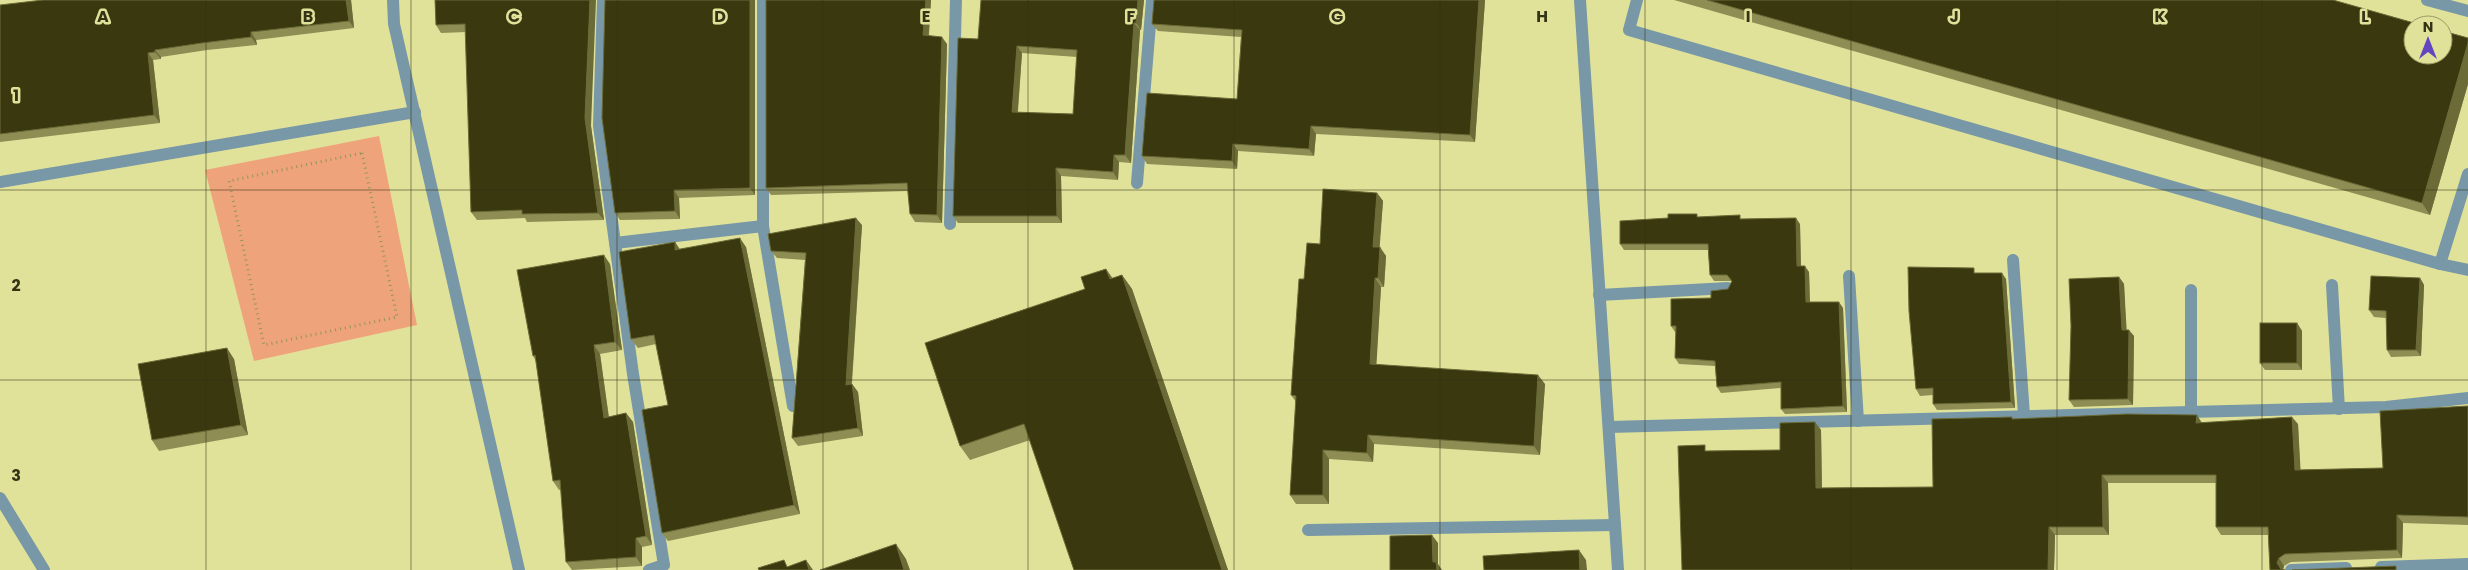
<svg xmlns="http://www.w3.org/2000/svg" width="2468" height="570" font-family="Poppins,sans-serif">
  <rect width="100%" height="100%" fill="#e1e29a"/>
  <polygon fill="#efa37b" points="379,136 417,325 254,361 205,170"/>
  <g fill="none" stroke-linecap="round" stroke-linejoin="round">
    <polygon stroke="#93945f" stroke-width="3" stroke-dasharray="1 4" stroke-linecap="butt" points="362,153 397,317 264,345 229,181"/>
    <g stroke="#7898a7" stroke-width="12">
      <polyline points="1637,0 1629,30 2440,264 2468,174"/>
      <polyline points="2427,0 2468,11"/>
      <polyline points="2440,264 2468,270"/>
    </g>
    <g stroke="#7898a7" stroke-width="12">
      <polyline points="393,0 394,24 519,570"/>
      <polyline points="603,0 599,126 633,374 664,565 649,570"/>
      <polyline points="763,0 763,226 793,406"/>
      <polyline points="0,182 415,112"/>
      <polyline points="1137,183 1152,0"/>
      <polyline points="950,224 956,0"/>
      <polyline points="615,243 763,226"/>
      <polyline points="2013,260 2024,415"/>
      <polyline points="1849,276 1858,421"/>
      <polyline points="2332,285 2339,409"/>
      <polyline points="2191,290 2191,413"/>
      <polyline points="1599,295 1728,288"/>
      <polyline points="1609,427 2386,407 2468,398"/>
      <polyline points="1308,530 1615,525"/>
      <polyline points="2381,567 2468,564"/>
      <polyline points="2291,570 2346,568"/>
    </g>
    <g stroke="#7898a7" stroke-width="12">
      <polyline points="1580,0 1618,570"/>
      <polyline points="0,498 44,570"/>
    </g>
  </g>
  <g fill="#8d8d54" fill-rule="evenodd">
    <polygon points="351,0 354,28 256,40 257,45 207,50 161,57 161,59 153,60 160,123 0,142 0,5"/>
    <polygon points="435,0 591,126 604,220 527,222 525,218 477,220 471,212 466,32 441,33 436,25"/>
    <polygon points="755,0 755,195 679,198 680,219 620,220 615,213"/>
    <polygon points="931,0 929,36 947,44 942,223 915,222 910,214 908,191 771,195 766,188"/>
    <path d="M1144 0 1141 30H1140L1131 163 1119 162 1118 180 1061 176 1062 223H958L953 216 978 39ZM1022 53 1077 57 1073 114 1018 112Z"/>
    <polygon points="1154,0 1485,0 1475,142 1316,134 1314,156 1238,151 1237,169 1147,164 1142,156 1237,99 1241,37 1158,31 1152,24"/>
    <polygon points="1674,0 2333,0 2468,38 2468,84 2430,215"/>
    <polygon points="1377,193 1383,201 1379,247 1386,256 1384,287 1381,287 1376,364 1545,384 1540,455 1374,444 1373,462 1329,459 1329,504 1296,504 1290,495 1296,402 1291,395 1304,279 1320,244"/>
    <polygon points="1699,217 1743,219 1800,224 1801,266 1809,272 1810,302 1843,308 1847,412 1785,414 1781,409 1781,388 1721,393 1717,387 1715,366 1679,364 1675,358 1676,332 1675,332 1671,326 1711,298 1728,289 1732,282 1731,281 1714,281 1710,275 1708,250 1624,250 1620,244"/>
    <polygon points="862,225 852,384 858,392 863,436 798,446 792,438 805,260 777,258 771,251"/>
    <polygon points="675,242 679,249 746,247 800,514 668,541 662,533 668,405 656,344 638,348 631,339"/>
    <polygon points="610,264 622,350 600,354 609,417 626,413 633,422 652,545 642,547 642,566 572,570 566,562 561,489 559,490 553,481 536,361 533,356"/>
    <polygon points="1977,273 2006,279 2015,408 1937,410 1933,404 1933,395 1920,396 1916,389"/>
    <polygon points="1122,275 1132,289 1228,570 1074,570 1030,440 970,460 960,446 1085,289"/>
    <polygon points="2119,277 2124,284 2126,330 2134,336 2133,405 2074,407 2069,400"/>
    <polygon points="2420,278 2424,285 2421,356 2391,357 2387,350 2386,318 2374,317 2369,310"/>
    <polygon points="2297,323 2302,331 2302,370 2265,370 2260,363"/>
    <polygon points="234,359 248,435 159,451 152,440"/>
    <polygon points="2468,406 2468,525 2403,523 2402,558 2291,562 2284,566 2283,570 2270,570 2268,535 2221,535 2216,527 2216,483 2108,483 2109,535 2055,535 2054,570 1709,451 1780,450 1815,422 1821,430 1822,488 1933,487 2013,419 2298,424 2300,470 2383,468"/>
  </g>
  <g fill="#6b6b38">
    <polygon points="346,0 351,0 354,28 349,21"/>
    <polygon points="590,0 596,0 591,126 604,220 598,213 585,118"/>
    <polygon points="750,0 755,0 755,195 750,188"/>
    <polygon points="926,0 931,0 928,43 923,35"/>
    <polygon points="1138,0 1144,0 1141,30 1136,23"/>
    <polygon points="1479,0 1485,0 1475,142 1470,135"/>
    <polygon points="1134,23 1140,30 1131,163 1125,155"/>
    <polygon points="251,32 256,40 257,45 251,37"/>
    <polygon points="942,37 947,44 942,223 937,215"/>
    <polygon points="2468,43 2468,84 2430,215 2422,203"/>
    <polygon points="1017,46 1022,53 1017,119 1012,112"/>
    <polygon points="155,50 161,57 161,59 155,52"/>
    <polygon points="148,53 153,60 160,123 154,115"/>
    <polygon points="1311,126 1316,134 1314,156 1309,149"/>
    <polygon points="1233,144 1238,151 1237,169 1232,161"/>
    <polygon points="1114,155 1119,162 1118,180 1113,172"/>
    <polygon points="1056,168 1061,176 1062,223 1057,216"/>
    <polygon points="674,190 679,198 680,219 675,211"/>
    <polygon points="1377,193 1383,201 1379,256 1373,247"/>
    <polygon points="856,218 862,225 851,392 846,385"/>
    <polygon points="1796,218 1800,224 1801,272 1797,266"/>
    <polygon points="740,238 746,247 800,514 794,505"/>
    <polygon points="675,242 681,251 675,250"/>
    <polygon points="1380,247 1386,256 1384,287 1378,278"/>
    <polygon points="604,255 610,264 622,350 615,342"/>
    <polygon points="1805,266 1809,272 1810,308 1806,302"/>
    <polygon points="1106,269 1116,283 1110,279"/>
    <polygon points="2002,273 2006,279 2015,408 2011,402"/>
    <polygon points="1122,275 1132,289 1228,570 1222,570"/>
    <polygon points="2119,277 2124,284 2127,336 2122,330"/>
    <polygon points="1375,278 1381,287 1376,372 1370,364"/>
    <polygon points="2420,278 2424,285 2421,356 2416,350"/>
    <polygon points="1839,302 1843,308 1847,412 1843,406"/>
    <polygon points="2297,323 2302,331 2302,370 2297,363"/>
    <polygon points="2129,330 2134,336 2133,405 2128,399"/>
    <polygon points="594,345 600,354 610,427 604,418"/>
    <polygon points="227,348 234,359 248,435 241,425"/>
    <polygon points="1538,375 1545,384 1540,455 1534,446"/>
    <polygon points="852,384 858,392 863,436 858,428"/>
    <polygon points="626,413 633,422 652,545 646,536"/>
    <polygon points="2197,415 2202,423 2196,423"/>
    <polygon points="2292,417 2298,424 2301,478 2295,470"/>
    <polygon points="1815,422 1821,430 1822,496 1816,488"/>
    <polygon points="1368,435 1374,444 1373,462 1367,453"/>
    <polygon points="1323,450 1329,459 1329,504 1323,495"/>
    <polygon points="2102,475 2108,483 2109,535 2103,527"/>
    <polygon points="2397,515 2403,523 2402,558 2397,550"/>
    <polygon points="2049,527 2055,535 2054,570 2048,570"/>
    <polygon points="1432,535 1438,543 1438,564 1442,570 1437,570 1433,562"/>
    <polygon points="636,538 642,547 642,566 636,557"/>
    <polygon points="896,544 906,559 910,570 904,570"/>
    <polygon points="1579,550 1586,560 1587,570 1580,570"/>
    <polygon points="2279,558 2284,566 2283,570 2282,570 2277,563"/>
    <polygon points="806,560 813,570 809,570"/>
  </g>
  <g fill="#39380e" stroke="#6b6b38" fill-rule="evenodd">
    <polygon points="43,0 346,0 349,21 251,32 251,37 202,43 155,50 155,52 148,53 154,115 0,134 0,5"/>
    <polygon points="435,0 590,0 585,118 598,213 522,214 522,210 471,212 465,24 436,25"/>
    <polygon points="605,0 750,0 750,188 674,190 675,211 615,213 602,118"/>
    <polygon points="766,0 926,0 923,35 942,37 937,215 910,214 907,183 766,188"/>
    <path d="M981 0H1138L1136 23H1134L1125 155H1114L1113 172 1056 168 1057 216H953L958 38 978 39ZM1017 46 1077 50 1073 114 1012 112Z"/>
    <polygon points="1154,0 1479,0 1470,135 1311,126 1309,149 1233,144 1232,161 1142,156 1147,93 1237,99 1242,30 1152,24"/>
    <polygon points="1707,0 2333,0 2421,25 2413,25 2413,55 2443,55 2443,31 2468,38 2468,43 2422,203"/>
    <polygon points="1323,189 1377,193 1373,247 1380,247 1378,278 1375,278 1370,364 1538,375 1534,446 1368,435 1367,453 1323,450 1323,495 1290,495 1296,396 1291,395 1299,279 1304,279 1307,243 1320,244"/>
    <polygon points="1668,214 1697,214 1697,217 1740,215 1740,219 1796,218 1797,266 1805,266 1806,302 1839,302 1843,406 1781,409 1781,382 1717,387 1715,361 1675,358 1676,326 1671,326 1671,299 1711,298 1711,291 1728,289 1732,281 1727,275 1710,275 1708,244 1620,244 1620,221 1668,218"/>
    <polygon points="856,218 846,385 852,384 858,428 792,438 806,253 771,251 768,234"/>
    <polygon points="740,238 794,505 662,533 642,410 668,405 654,335 631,339 619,252 675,242 675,250"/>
    <polygon points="604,255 615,342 594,345 604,418 626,413 646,536 636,538 636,557 566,562 560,480 553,481 535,355 533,356 517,270"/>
    <polygon points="1908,267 1974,268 1974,273 2002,273 2011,402 1933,404 1933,388 1916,389 1909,311"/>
    <polygon points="1106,269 1110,279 1122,275 1222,570 1074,570 1024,424 960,446 925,343 1085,289 1081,277"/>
    <polygon points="2371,276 2420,278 2416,350 2387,350 2386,311 2369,310"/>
    <polygon points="2119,277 2122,330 2129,330 2128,399 2069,400 2071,326 2069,279"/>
    <rect x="2260" y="323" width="37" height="40"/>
    <polygon points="227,348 241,425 152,440 138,364"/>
    <polygon points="2468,406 2468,517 2397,515 2397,550 2285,554 2279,558 2277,563 2281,569 2285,570 2270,570 2268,527 2216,527 2216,475 2102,475 2103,527 2049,527 2048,570 1682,570 1678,446 1705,445 1705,451 1780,450 1780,423 1815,422 1816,488 1933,487 1932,419 2012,417 2012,419 2127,414 2197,415 2196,423 2292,417 2295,470 2383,468 2380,411"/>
    <polygon points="1432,535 1433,562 1436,562 1437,570 1390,570 1390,536"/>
    <polygon points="896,544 904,570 820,570"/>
    <polygon points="1579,550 1580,570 1484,570 1483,556"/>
    <polygon points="784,560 787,567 806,560 809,570 759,570 758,568"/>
    <polygon points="2396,566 2396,570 2292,570"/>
  </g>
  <path fill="none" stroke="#333316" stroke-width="1" stroke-opacity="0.55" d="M206 0V570M411 0V570M617 0V570M823 0V570M1028 0V570M1234 0V570M1440 0V570M1645 0V570M1851 0V570M2057 0V570M2262 0V570M0 190H2468M0 380H2468"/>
  <g font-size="16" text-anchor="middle" font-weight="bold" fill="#333316" stroke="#e1e29a" stroke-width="5" stroke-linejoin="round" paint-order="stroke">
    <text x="103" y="22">A</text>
    <text x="308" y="22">B</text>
    <text x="514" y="22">C</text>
    <text x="720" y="22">D</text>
    <text x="926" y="22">E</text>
    <text x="1131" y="22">F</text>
    <text x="1337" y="22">G</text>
    <text x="1542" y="22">H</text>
    <text x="1748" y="22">I</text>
    <text x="1954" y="22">J</text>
    <text x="2160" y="22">K</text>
    <text x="2365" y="22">L</text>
    <text x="16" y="101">1</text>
    <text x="16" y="291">2</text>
    <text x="16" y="481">3</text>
  </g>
  <g transform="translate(2428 40)"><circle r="24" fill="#e1e29a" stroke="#9b9c65"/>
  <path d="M0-4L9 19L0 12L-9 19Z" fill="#6246bf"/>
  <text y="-8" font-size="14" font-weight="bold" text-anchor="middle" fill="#333316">N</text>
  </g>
</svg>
